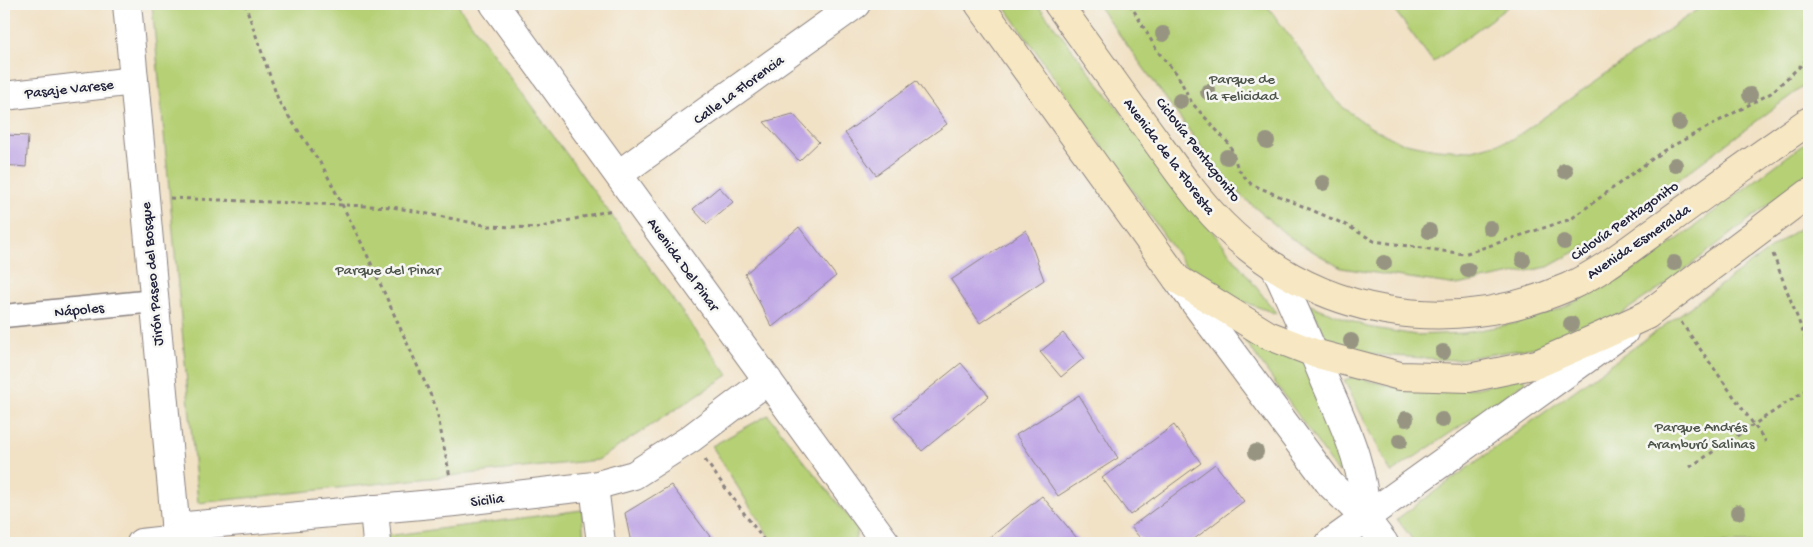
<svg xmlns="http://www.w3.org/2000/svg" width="1813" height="547" font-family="'Gochi Hand',sans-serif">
  <rect width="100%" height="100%" fill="#f6f6f2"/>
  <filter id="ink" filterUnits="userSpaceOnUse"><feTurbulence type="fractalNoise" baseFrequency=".02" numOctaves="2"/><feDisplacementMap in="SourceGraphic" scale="10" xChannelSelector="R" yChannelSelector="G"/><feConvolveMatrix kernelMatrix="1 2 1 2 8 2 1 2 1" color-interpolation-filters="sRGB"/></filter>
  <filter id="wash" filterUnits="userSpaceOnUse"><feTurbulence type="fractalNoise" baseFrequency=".0096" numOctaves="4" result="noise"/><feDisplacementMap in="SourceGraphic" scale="20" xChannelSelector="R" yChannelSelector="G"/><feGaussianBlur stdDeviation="1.12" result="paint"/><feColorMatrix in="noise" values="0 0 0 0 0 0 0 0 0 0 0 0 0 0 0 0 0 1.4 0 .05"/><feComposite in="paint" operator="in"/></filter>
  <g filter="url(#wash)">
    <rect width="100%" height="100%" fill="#f1e1c5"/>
    <g fill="#b5d075" stroke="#6c7958">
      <polygon points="152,4 457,4 728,375 598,460 198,503"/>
      <polygon points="1003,4 1037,4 1277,314 1228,296 1184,264"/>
      <polygon points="1097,4 1266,4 1340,105 1370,127 1400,142 1436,149 1469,151 1513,139 1705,4 1809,4 1809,82 1600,238 1548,267 1457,285 1341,268 1289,237 1228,184"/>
      <polygon points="1390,4 1512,4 1433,62"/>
      <polygon points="1809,140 1809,173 1666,284 1619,315 1551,345 1454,360 1333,352 1310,305 1367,327 1416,335 1464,333 1516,323 1560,309 1604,287 1654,257"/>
      <polygon points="1809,221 1809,543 1415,543 1397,519"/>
      <polygon points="1251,335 1306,361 1343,469 1338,472 1245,340"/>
      <polygon points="1354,377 1407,390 1477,388 1522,377 1526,382 1391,473 1344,380"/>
      <polygon points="768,415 858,529 854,543 773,543 712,446"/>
      <polygon points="582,510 584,543 388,543 387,536"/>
    </g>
    <g id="blocks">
      <g fill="#bca1e4">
        <polygon points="916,81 947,124 876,175 845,133"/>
        <polygon points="793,114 819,142 799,161 764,122"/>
        <polygon points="4,135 28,136 26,167 4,165"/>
        <polygon points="719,187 733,202 707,224 693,209"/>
        <polygon points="799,227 836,276 772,327 745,274"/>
        <polygon points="1026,230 1044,280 980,323 951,280"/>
        <polygon points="1063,333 1084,358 1061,377 1040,352"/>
        <polygon points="961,363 989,396 922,451 894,417"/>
        <polygon points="1079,395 1118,458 1058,496 1016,435"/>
        <polygon points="1174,425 1201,463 1130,515 1102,478"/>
        <polygon points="1215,464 1244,501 1189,543 1144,543 1131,527"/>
        <polygon points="671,485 715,543 631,543 625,513"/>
        <polygon points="1042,496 1081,543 983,543"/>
      </g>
    </g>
  </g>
  <g filter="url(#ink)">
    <use href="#blocks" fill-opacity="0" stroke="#8a8280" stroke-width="1"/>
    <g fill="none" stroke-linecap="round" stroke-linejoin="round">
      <defs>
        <polyline id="pedestrian" points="4,316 154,301"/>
        <g id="minor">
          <polyline points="4,96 134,81"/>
          <polyline points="619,174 856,4"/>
          <polyline points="594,486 601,543"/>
          <polyline points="374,509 377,543"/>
          <polyline points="141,543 176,539"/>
          <polyline points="1330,543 1624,332"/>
        </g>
        <g id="tertiary">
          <polyline points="127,4 177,543"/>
          <polyline points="494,4 886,543"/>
          <path d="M1275 267C1293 305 1310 344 1326 383 1345 427 1366 470 1365 518"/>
          <polyline points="1177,279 1330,484 1365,518 1384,543"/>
          <polyline points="175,527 455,502 594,486 634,475 690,439 768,380"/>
        </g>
        <g id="secondary">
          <polyline points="979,4 1177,279 1268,335 1314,353 1400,376 1469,378 1537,364 1601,336 1647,315 1809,193"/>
          <path d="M1058 4C1087 45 1117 86 1146 127 1170 160 1193 195 1222 224 1315 317 1448 339 1568 287 1602 272 1632 247 1663 225 1711 190 1760 155 1809 121"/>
        </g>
      </defs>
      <use href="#pedestrian" stroke="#8a8280" stroke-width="25"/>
      <use href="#minor" stroke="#8a8280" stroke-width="30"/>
      <use href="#tertiary" stroke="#8a8280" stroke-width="30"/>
      <use href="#secondary" stroke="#8a8280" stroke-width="30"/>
      <g stroke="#8a8280" stroke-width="3" stroke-dasharray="4 4" stroke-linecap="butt">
        <polyline points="245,4 279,102 323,167 364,248 436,407 450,477"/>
        <polyline points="1130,4 1158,52 1177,74 1192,103 1230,145 1238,169 1251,184 1344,224 1374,241 1464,254 1571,219 1663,151 1771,93 1809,58"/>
        <polyline points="170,198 393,207 489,226 537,228 612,210"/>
        <polyline points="1773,254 1809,348"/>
        <polyline points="1681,322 1766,442"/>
        <polyline points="705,460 766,543"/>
        <polyline points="1690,467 1809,388"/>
      </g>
      <use href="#pedestrian" stroke="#fff" stroke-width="22"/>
      <use href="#minor" stroke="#fff" stroke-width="28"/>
      <use href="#tertiary" stroke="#fff" stroke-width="28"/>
      <use href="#secondary" stroke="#f7e8c3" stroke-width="28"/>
    </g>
    <g fill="#979582">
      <circle cx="1163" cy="34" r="8"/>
      <circle cx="1208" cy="92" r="8"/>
      <circle cx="1750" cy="95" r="8"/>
      <circle cx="1180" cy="101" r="8"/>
      <circle cx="1679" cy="123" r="8"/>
      <circle cx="1267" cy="141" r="8"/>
      <circle cx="1227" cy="157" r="8"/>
      <circle cx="1675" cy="165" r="8"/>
      <circle cx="1565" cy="171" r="8"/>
      <circle cx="1323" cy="183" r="8"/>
      <circle cx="1490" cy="228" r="8"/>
      <circle cx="1429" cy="231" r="8"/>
      <circle cx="1564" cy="242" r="8"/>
      <circle cx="1523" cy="260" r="8"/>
      <circle cx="1384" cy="263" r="8"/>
      <circle cx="1674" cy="263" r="8"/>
      <circle cx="1468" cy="270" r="8"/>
      <circle cx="1571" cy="324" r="8"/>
      <circle cx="1351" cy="341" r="8"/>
      <circle cx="1443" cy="352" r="8"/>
      <circle cx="1406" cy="419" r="8"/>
      <circle cx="1442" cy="420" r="8"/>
      <circle cx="1400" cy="441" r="8"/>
      <circle cx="1256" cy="452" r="8"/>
      <circle cx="1738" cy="512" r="8"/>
    </g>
  </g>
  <g text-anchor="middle" stroke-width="5" stroke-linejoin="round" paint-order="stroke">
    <g font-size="15" fill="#4e564c" stroke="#f6f6f2">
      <text x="1242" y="83">Parque de<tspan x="1242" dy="17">la Felicidad</tspan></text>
      <text x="388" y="274">Parque del Pinar</text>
      <text x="1701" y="431">Parque Andrés<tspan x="1701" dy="17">Aramburú Salinas</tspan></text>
    </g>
    <g font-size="15" fill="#22223b" stroke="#f6f6f2">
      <text transform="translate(69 88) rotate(-6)" y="5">Pasaje Varese</text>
      <text transform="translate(738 89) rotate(-36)" y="5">Calle La Florencia</text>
      <text transform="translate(1199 149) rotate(52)" y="5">Ciclovía Pentagonito</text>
      <text transform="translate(1170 156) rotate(53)" y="5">Avenida de la Floresta</text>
      <text transform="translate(1624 220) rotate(-35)" y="5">Ciclovía Pentagonito</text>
      <text transform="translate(1638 241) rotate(-34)" y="5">Avenida Esmeralda</text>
      <text transform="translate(684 264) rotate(54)" y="5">Avenida Del Pinar</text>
      <text transform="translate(151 274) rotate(-95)" y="5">Jirón Paseo del Bosque</text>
      <text transform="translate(79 309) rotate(-6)" y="5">Nápoles</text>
      <text transform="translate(487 499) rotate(-7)" y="5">Sicilia</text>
    </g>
  </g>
  <rect width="1813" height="547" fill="none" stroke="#f6f6f2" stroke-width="20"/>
</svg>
